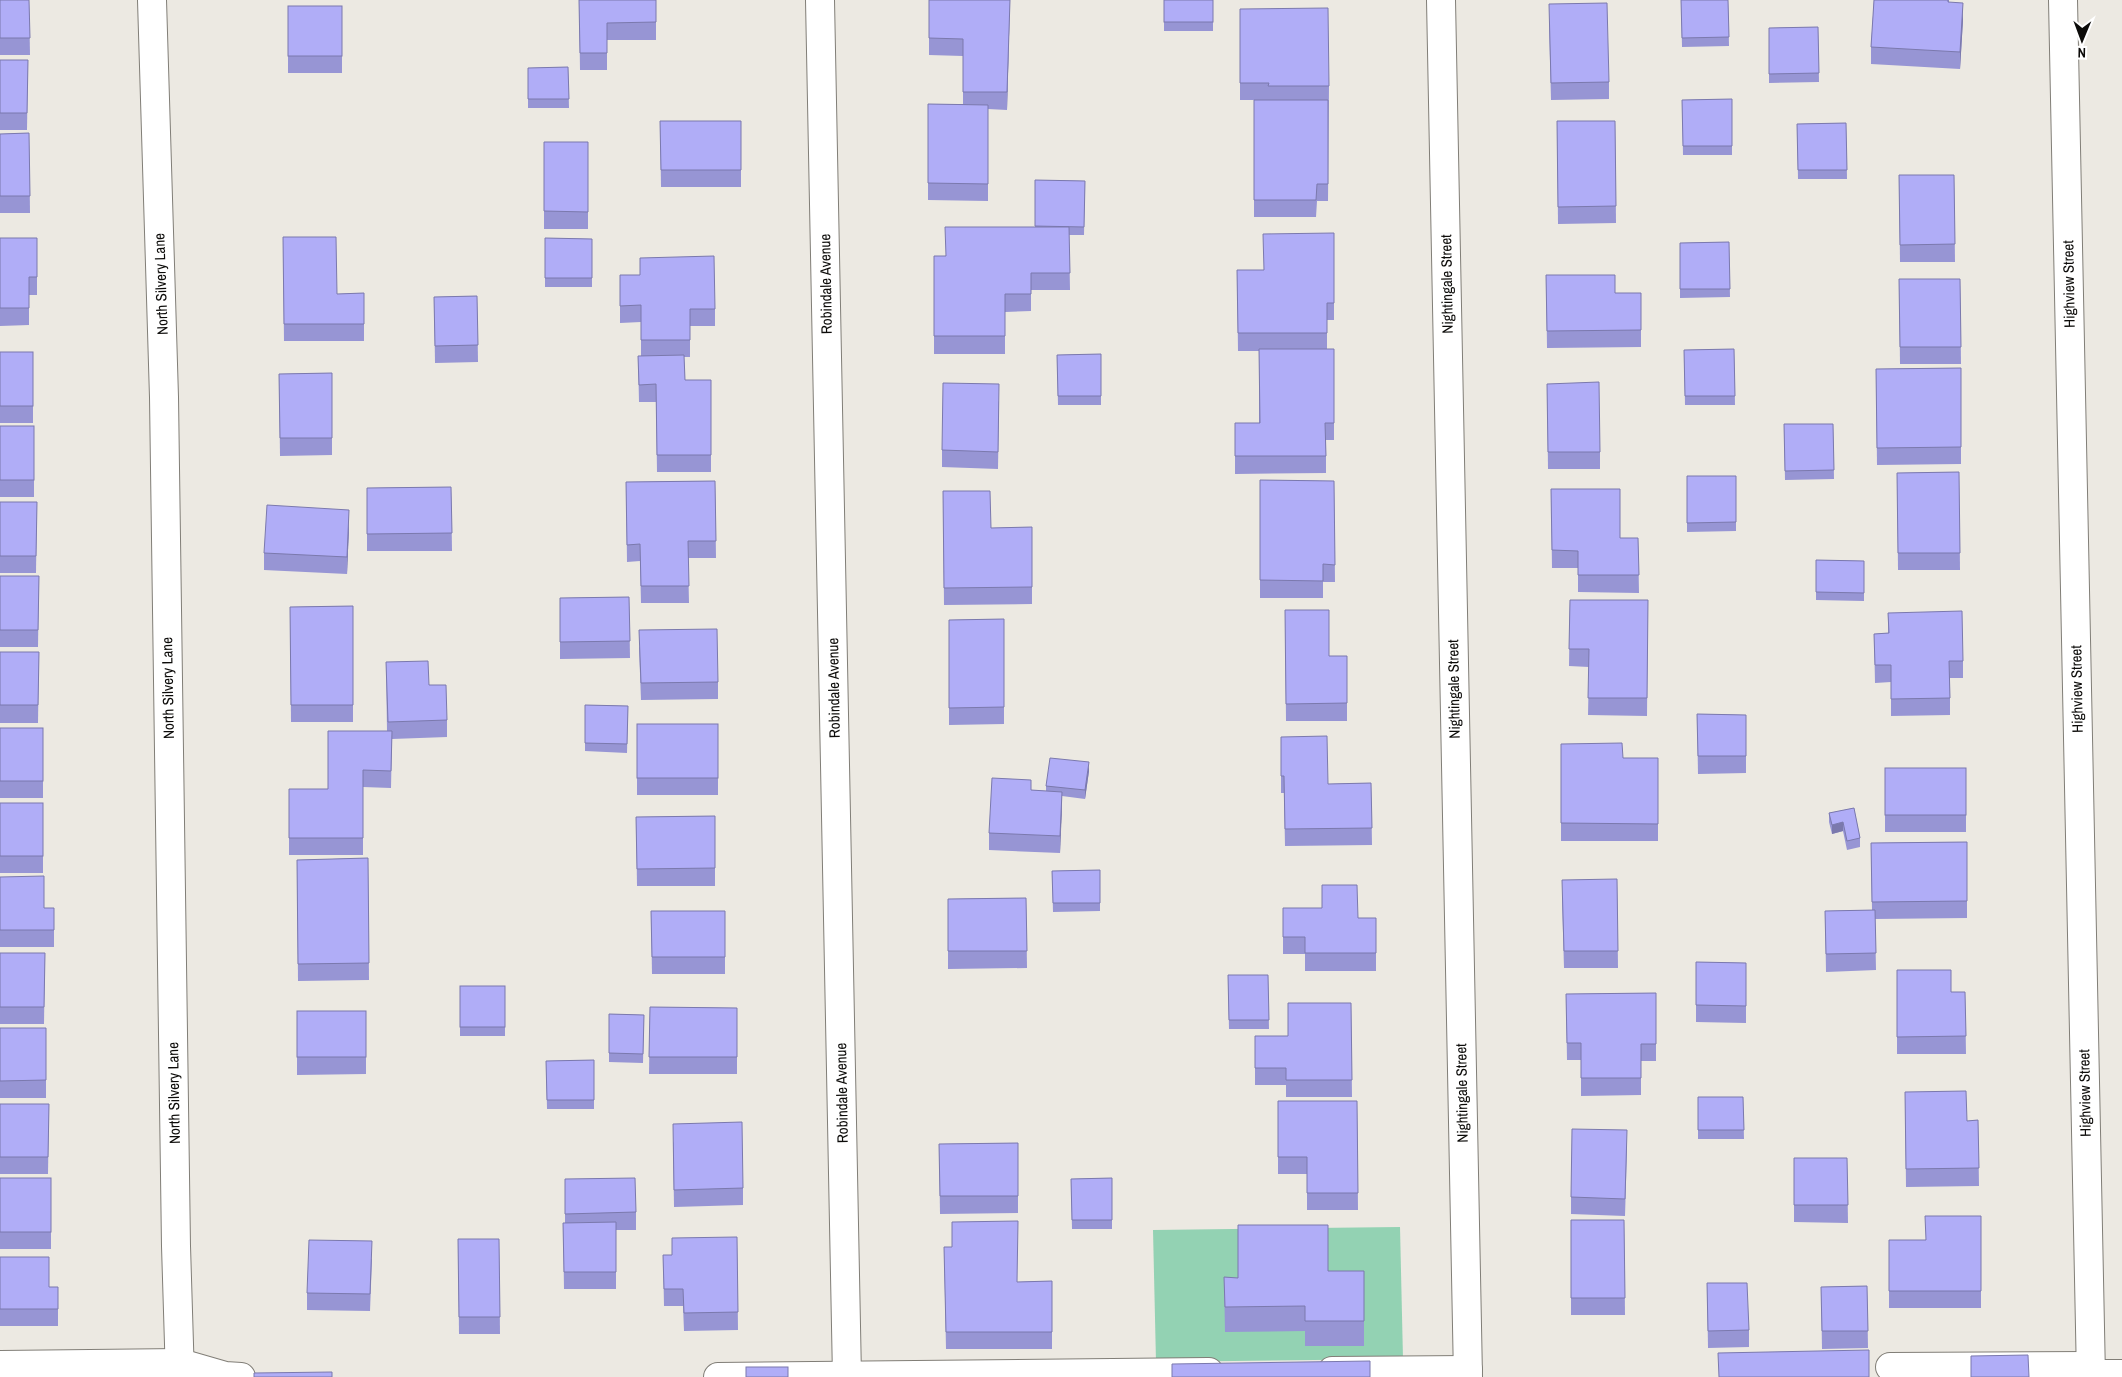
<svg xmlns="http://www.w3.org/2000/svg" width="2122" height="1377" font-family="'Archivo Narrow',sans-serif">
  <rect width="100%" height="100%" fill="#ece9e2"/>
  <polygon fill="#93d2b3" points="1400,1227 1403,1359 1156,1362 1153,1230"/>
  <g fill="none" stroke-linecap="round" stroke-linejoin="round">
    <defs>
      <g id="minor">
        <polyline points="152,0 164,397 176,1246 180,1377"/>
        <polyline points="820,0 847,1377"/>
        <polyline points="1441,0 1468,1377"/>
        <polyline points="2063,0 2091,1377"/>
        <polyline points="0,1365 180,1363 225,1376 241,1377"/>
        <polyline points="1890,1367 2090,1366"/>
        <polyline points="1332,1371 1468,1370"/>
        <polyline points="2091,1374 2122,1374"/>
        <polyline points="718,1377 1209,1372"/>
      </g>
    </defs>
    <use href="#minor" stroke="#817e77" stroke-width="30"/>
    <use href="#minor" stroke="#fff" stroke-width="28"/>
  </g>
  <g fill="#9795d4">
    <polygon points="0,0 29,0 30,55 0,55"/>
    <polygon points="579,0 656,0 656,40 607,40 607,70 580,70"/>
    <polygon points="929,0 1010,0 1007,110 988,109 988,201 928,200 928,104 963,104 963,56 929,55"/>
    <rect x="1164" y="0" width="49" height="31"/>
    <polygon points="1681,0 1728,0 1729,46 1682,47"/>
    <polygon points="1874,0 1949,0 1949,2 1963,20 1960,69 1871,64 1871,47"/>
    <rect x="288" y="6" width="54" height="67"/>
    <polygon points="1240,9 1329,86 1328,201 1317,201 1316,217 1254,217 1254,100 1268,100 1240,100"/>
    <polygon points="1549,21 1609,82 1609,99 1551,100"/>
    <polygon points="1818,27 1819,82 1769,83 1769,28"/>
    <polygon points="0,60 28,60 27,130 0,130"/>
    <polygon points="568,67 569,108 528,108 528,68"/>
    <polygon points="1732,99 1732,155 1683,155 1682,100"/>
    <polygon points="660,121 741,121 741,187 661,187"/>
    <polygon points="1557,121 1615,121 1616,223 1558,224"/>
    <polygon points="1846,123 1847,179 1798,179 1797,124"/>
    <polygon points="29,133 30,213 0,213 0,134"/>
    <rect x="544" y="142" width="44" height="87"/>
    <polygon points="1899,175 1954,175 1955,262 1900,262"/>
    <polygon points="1035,180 1085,181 1084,235 1069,235 1070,290 1031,290 1031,311 1005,312 1005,354 934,354 934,256 945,256 1035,227"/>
    <polygon points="1334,233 1334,320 1327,320 1327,349 1334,349 1334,440 1326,440 1326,473 1235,474 1235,423 1259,423 1259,351 1238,351 1237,270 1264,270"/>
    <polygon points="283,237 337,294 364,293 364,341 284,341"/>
    <polygon points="0,238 37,238 37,295 29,295 29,325 0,326"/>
    <polygon points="545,238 592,239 592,287 545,287"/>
    <polygon points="1729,242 1730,297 1680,298 1680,243"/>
    <polygon points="620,275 715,309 715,326 690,326 690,357 684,357 685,380 711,380 711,472 657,472 656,402 639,402 638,356 641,356 641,322 620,323"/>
    <polygon points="1546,275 1615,293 1641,293 1641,347 1547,348"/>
    <polygon points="1899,279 1960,279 1961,364 1900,364"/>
    <polygon points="477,296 478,362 435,363 434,297"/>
    <polygon points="1734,349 1735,405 1685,405 1684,350"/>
    <rect x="0" y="352" width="33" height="71"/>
    <polygon points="1101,354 1101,405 1058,405 1057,355"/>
    <polygon points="1961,368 1961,464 1877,465 1876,369"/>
    <polygon points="332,373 332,455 280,456 279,374"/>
    <polygon points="1547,384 1600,452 1600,469 1548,469"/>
    <polygon points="999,401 998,469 942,467 942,450"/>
    <polygon points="1784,424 1833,424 1834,479 1785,480"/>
    <rect x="0" y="426" width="34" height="71"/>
    <polygon points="1959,472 1960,570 1898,570 1897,473"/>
    <polygon points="1687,476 1736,476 1736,531 1687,532"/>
    <polygon points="1260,480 1334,481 1335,582 1323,582 1323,598 1260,598"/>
    <polygon points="715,481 716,558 688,558 689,603 641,603 640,561 627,562 626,482"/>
    <polygon points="451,487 452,551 367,551 367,488"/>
    <polygon points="1551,489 1620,538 1638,538 1639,593 1578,592 1578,568 1552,568"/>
    <polygon points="943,491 991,528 1032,527 1032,604 944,605"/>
    <polygon points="0,502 37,502 36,573 0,573"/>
    <polygon points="349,527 347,574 264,570 264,553"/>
    <polygon points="1816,560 1864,561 1864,601 1816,600"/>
    <polygon points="0,576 39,576 38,647 0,647"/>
    <polygon points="629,597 630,658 560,659 560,598"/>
    <polygon points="1570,600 1648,600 1647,716 1588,715 1589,667 1569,666"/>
    <polygon points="353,606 353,722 291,722 290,607"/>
    <polygon points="1285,610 1329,656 1347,656 1347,721 1286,721"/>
    <polygon points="1888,613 1963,661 1963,678 1950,678 1950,715 1891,716 1891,682 1875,683 1874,634 1888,633"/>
    <polygon points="1004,619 1004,724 949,725 949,620"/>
    <polygon points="639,647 718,682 718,699 641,700"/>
    <polygon points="0,652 39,652 38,723 0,723"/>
    <polygon points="386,662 429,685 447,720 447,737 392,739 391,788 363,787 363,855 289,855 289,789 328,789 387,731"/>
    <polygon points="585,705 628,706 627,753 585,751"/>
    <polygon points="1697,714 1746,715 1746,773 1698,774"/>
    <rect x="637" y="724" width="81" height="71"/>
    <rect x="0" y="728" width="43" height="70"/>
    <polygon points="1281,737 1328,784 1371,783 1372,845 1285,846 1284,793 1281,793"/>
    <polygon points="1561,744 1623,758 1658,758 1658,841 1561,841"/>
    <rect x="1885" y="768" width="81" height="64"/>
    <polygon points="1089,771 1085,799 1062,796 1060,853 989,850 989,833 1031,790 1046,791 1046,786"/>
    <rect x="0" y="803" width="43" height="70"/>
    <polygon points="1854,808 1860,838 1860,847 1847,850 1843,831 1832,834 1829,822 1829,813"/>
    <polygon points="715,816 715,886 637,886 636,817"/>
    <polygon points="1967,842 1967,918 1875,919 1876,970 1826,972 1825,911 1872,910 1871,843"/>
    <polygon points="368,858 369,980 298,981 297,860"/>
    <polygon points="1100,870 1100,911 1053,912 1052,871"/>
    <polygon points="0,877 44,908 54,908 54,947 0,947"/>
    <polygon points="1617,879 1618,968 1564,968 1562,897"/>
    <polygon points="1026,898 1027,968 948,969 948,899"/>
    <polygon points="1283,908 1322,908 1358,918 1376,918 1376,971 1305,971 1305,954 1283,954"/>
    <polygon points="651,911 725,911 725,974 652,974"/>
    <polygon points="0,953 45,953 44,1024 0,1024"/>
    <polygon points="1696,962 1746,963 1746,1023 1696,1022"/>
    <polygon points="1897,970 1951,992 1965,992 1966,1054 1897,1054"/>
    <polygon points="1228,975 1268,975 1269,1029 1229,1029"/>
    <rect x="460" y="986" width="45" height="50"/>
    <polygon points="1656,993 1656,1061 1641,1061 1641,1095 1581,1096 1581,1060 1567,1060 1566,994"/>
    <polygon points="1351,1003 1352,1097 1286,1097 1286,1085 1255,1085 1255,1036 1288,1036"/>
    <polygon points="650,1007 737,1008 737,1074 649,1074"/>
    <polygon points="297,1011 366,1011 366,1074 297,1075"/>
    <polygon points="609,1014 644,1015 643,1063 609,1062"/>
    <rect x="0" y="1028" width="46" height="70"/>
    <polygon points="594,1060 594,1109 547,1109 546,1061"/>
    <polygon points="1905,1092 1967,1121 1978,1120 1979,1186 1906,1187"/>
    <polygon points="1698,1097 1743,1097 1744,1139 1698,1139"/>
    <polygon points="1278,1101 1357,1101 1358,1210 1307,1210 1307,1174 1278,1174"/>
    <polygon points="0,1104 49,1104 48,1174 0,1174"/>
    <polygon points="673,1142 743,1188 743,1205 674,1207"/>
    <polygon points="1018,1143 1018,1213 940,1214 939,1144"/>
    <polygon points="1627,1147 1625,1216 1571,1214 1571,1197"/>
    <polygon points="1794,1158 1847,1158 1848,1223 1794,1222"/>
    <rect x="0" y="1178" width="51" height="71"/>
    <polygon points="1112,1178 1112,1229 1072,1229 1071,1179"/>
    <polygon points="565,1179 636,1212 636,1230 616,1230 616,1289 564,1289 563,1223 565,1223"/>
    <polygon points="1981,1216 1981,1308 1889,1308 1889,1240 1925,1240"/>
    <polygon points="1571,1220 1624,1220 1625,1315 1571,1315"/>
    <polygon points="737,1237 738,1330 684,1331 683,1306 664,1306 663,1255 672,1255"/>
    <polygon points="458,1239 499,1239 500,1334 459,1334"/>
    <polygon points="944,1247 1017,1282 1052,1281 1052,1349 946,1349"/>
    <polygon points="0,1257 49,1287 58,1287 58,1326 0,1326"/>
    <polygon points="372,1259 370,1311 307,1310 307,1293"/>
    <polygon points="1328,1271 1364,1271 1364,1346 1305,1346 1305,1331 1225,1332 1224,1277 1238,1278"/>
    <polygon points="1707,1283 1749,1330 1749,1347 1708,1348"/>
    <polygon points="1867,1286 1868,1348 1822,1349 1821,1287"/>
  </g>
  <g fill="#7b79ad">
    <polygon points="1010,0 1007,110 1007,92"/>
    <polygon points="1963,3 1963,20 1960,69 1960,52"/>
    <polygon points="349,510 349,527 347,574 347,557"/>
    <polygon points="1089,762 1089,771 1085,799 1085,790"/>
    <polygon points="1062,792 1062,809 1060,853 1060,836"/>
    <polygon points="1843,822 1843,831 1832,834 1832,825"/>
  </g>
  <g fill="#b0adf7" stroke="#7b79ad">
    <polygon points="0,0 29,0 30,38 0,38"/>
    <polygon points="579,0 656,0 656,22 607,23 607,53 580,53"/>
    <polygon points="929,0 1010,0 1007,92 963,92 963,39 929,38"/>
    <rect x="1164" y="0" width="49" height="22"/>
    <polygon points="1681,0 1728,0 1729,37 1682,38"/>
    <polygon points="1874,0 1948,0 1948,2 1963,3 1960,52 1871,47"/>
    <polygon points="1607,3 1609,82 1551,83 1549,4"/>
    <rect x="288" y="6" width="54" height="50"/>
    <polygon points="1328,8 1329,86 1268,86 1269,83 1240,83 1240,9"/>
    <polygon points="1818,27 1819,73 1769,74 1769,28"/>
    <polygon points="0,60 28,60 27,113 0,113"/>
    <polygon points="568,67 569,99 528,99 528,68"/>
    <polygon points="1732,99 1732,146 1683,146 1682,100"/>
    <polygon points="1254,100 1328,100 1328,184 1317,184 1316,200 1254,200"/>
    <polygon points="928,104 988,105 988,184 928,183"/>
    <polygon points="660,121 741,121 741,170 661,170"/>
    <polygon points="1557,121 1615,121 1616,206 1558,207"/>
    <polygon points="1846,123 1847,170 1798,170 1797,124"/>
    <polygon points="29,133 30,196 0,196 0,134"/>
    <polygon points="544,142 588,142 588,212 544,211"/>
    <polygon points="1899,175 1954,175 1955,244 1900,245"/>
    <polygon points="1035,180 1085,181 1084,227 1035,226"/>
    <polygon points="945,227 1069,227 1070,273 1031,273 1031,294 1005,294 1005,336 934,336 934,256 946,256"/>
    <polygon points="1334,233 1334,303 1327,303 1327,333 1238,333 1237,270 1264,270 1263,234"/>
    <polygon points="283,237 336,237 337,294 364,293 364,324 284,324"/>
    <polygon points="0,238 37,238 37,277 29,277 29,308 0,308"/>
    <polygon points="545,238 592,239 592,278 545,278"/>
    <polygon points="1729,242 1730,289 1680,289 1680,243"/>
    <polygon points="714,256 715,309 690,309 690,340 641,340 641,305 620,306 620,275 640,275 640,258"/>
    <polygon points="1546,275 1615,275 1615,293 1641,293 1641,330 1547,331"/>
    <polygon points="1899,279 1960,279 1961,347 1900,347"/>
    <polygon points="477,296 478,345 435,346 434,297"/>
    <polygon points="1259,349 1334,349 1334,423 1325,423 1326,456 1235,456 1235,423 1260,423"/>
    <polygon points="1734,349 1735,396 1685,396 1684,350"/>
    <rect x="0" y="352" width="33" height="54"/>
    <polygon points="1101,354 1101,396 1058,396 1057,355"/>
    <polygon points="684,355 685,380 711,380 711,455 657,455 656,384 639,385 638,356"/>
    <polygon points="1961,368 1961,447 1877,448 1876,369"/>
    <polygon points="332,373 332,438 280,438 279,374"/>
    <polygon points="1599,382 1600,452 1548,452 1547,384"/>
    <polygon points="943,383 999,384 998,452 942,450"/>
    <polygon points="1784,424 1833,424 1834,470 1785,471"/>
    <rect x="0" y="426" width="34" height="54"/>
    <polygon points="1959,472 1960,553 1898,553 1897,473"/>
    <polygon points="1687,476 1736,476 1736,522 1687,523"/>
    <polygon points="1260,480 1334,481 1335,565 1323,564 1323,581 1260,580"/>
    <polygon points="715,481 716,541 688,541 689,586 641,586 640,544 627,545 626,482"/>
    <polygon points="451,487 452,533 367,534 367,488"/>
    <polygon points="1551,489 1620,489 1620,538 1638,538 1639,575 1578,575 1578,551 1552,550"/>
    <polygon points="943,491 990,491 991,528 1032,527 1032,587 944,588"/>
    <polygon points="0,502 37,502 36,556 0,556"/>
    <polygon points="267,505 349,510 347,557 264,553"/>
    <polygon points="1816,560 1864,561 1864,593 1816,592"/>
    <polygon points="0,576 39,576 38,630 0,630"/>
    <polygon points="629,597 630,641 560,642 560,598"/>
    <polygon points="1570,600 1648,600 1647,698 1588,698 1589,649 1569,649"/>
    <polygon points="353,606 353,705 291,705 290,607"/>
    <polygon points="1285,610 1329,610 1329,656 1347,656 1347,703 1286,704"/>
    <polygon points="1962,611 1963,661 1949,661 1950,698 1891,699 1891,665 1875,665 1874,634 1889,633 1888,613"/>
    <polygon points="1004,619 1004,707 949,708 949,620"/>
    <polygon points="717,629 718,682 641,683 639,630"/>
    <polygon points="0,652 39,652 38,705 0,705"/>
    <polygon points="428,661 429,685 446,685 447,720 388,722 386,662"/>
    <polygon points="585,705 628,706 627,744 585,743"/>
    <polygon points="1697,714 1746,715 1746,756 1698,756"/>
    <rect x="637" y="724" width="81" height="54"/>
    <rect x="0" y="728" width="43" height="53"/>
    <polygon points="328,731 392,731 391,771 363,770 363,838 289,838 289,789 328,789"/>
    <polygon points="1327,736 1328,784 1371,783 1372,828 1285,829 1284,776 1281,776 1281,737"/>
    <polygon points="1622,743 1623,758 1658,758 1658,824 1561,823 1561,744"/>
    <polygon points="1050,758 1089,762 1085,790 1046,786"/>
    <rect x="1885" y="768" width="81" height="47"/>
    <polygon points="992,778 1031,780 1031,790 1062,792 1060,836 989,833"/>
    <rect x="0" y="803" width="43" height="53"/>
    <polygon points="1854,808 1860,838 1847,841 1843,822 1832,825 1829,813"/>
    <polygon points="715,816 715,868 637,869 636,817"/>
    <polygon points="1967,842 1967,901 1872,902 1871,843"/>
    <polygon points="368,858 369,963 298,964 297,860"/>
    <polygon points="1100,870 1100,903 1053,903 1052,871"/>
    <polygon points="44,876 44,908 54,908 54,930 0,930 0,877"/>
    <polygon points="1617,879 1618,951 1564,951 1562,880"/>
    <polygon points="1322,885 1357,885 1358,918 1376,918 1376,953 1305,953 1305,937 1283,937 1283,908 1322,908"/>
    <polygon points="1026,898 1027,951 948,951 948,899"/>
    <polygon points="1875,910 1876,953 1826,954 1825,911"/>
    <polygon points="651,911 725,911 725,957 652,957"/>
    <polygon points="0,953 45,953 44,1007 0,1007"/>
    <polygon points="1696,962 1746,963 1746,1006 1696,1005"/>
    <polygon points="1897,970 1951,970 1951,992 1965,992 1966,1036 1897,1037"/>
    <polygon points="1228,975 1268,975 1269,1020 1229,1020"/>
    <rect x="460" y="986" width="45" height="41"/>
    <polygon points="1656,993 1656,1044 1641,1044 1641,1078 1581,1078 1581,1043 1567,1043 1566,994"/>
    <polygon points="1288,1003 1351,1003 1352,1080 1286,1080 1286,1068 1255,1068 1255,1036 1288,1036"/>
    <polygon points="650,1007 737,1008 737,1057 649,1057"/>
    <rect x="297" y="1011" width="69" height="46"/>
    <polygon points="609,1014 644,1015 643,1054 609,1053"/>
    <polygon points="0,1028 46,1028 46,1080 0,1081"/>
    <polygon points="594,1060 594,1100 547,1100 546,1061"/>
    <polygon points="1966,1091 1967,1121 1978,1120 1979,1168 1906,1169 1905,1092"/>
    <polygon points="1698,1097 1743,1097 1744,1130 1698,1130"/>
    <polygon points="1278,1101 1357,1101 1358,1193 1307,1193 1307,1157 1278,1157"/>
    <polygon points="0,1104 49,1104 48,1157 0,1157"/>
    <polygon points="742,1122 743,1188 674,1190 673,1124"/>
    <polygon points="1572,1129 1627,1130 1625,1199 1571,1197"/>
    <polygon points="1018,1143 1018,1196 940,1196 939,1144"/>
    <polygon points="1794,1158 1847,1158 1848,1205 1794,1205"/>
    <rect x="0" y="1178" width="51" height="54"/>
    <polygon points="635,1178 636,1212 565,1214 565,1179"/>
    <polygon points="1112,1178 1112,1220 1072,1220 1071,1179"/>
    <polygon points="1925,1216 1981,1216 1981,1291 1889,1291 1889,1240 1926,1240"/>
    <polygon points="1571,1220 1624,1220 1625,1298 1571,1298"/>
    <polygon points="1018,1221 1017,1282 1052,1281 1052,1332 946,1332 944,1247 952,1247 952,1222"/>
    <polygon points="616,1222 616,1272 564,1272 563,1223"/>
    <polygon points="1238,1225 1328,1225 1328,1271 1364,1271 1364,1321 1305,1321 1305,1306 1225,1307 1224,1277 1238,1278"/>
    <polygon points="737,1237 738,1312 684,1313 683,1289 664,1289 663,1255 672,1255 672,1238"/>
    <polygon points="458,1239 499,1239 500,1317 459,1317"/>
    <polygon points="309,1240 372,1241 370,1294 307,1293"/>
    <polygon points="0,1257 49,1257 49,1287 58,1287 58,1309 0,1309"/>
    <polygon points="1707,1283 1747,1283 1749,1330 1708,1331"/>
    <polygon points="1867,1286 1868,1331 1822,1331 1821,1287"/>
    <polygon points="1869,1350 1869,1377 1719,1377 1718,1353"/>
    <polygon points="2028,1355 2029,1377 1971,1377 1971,1356"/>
    <polygon points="1370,1361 1370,1377 1172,1377 1172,1364"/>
    <rect x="746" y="1367" width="42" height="10"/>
    <polygon points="332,1372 332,1377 254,1377 254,1373"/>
  </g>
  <g text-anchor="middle" stroke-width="5" stroke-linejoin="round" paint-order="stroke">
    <g font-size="15" fill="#0c0b09" stroke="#fff">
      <text transform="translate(161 284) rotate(-92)" y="5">North Silvery Lane</text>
      <text transform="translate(826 284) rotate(-91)" y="5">Robindale Avenue</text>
      <text transform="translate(1447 284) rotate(-91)" y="5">Nightingale Street</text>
      <text transform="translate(2069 284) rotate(-91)" y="5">Highview Street</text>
      <text transform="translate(168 688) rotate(-91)" y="5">North Silvery Lane</text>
      <text transform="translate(834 688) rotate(-91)" y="5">Robindale Avenue</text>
      <text transform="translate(1454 689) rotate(-91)" y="5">Nightingale Street</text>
      <text transform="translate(2077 689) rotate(-91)" y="5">Highview Street</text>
      <text transform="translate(174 1093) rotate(-91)" y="5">North Silvery Lane</text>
      <text transform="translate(842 1093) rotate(-91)" y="5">Robindale Avenue</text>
      <text transform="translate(1462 1093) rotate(-91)" y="5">Nightingale Street</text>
      <text transform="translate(2085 1093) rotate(-91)" y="5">Highview Street</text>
    </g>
  </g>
  <g transform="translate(2082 40) rotate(181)" stroke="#ffffff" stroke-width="4" paint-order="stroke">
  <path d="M0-4L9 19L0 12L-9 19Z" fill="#0c0b09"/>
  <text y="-8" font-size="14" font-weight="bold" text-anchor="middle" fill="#0c0b09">N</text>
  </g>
</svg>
